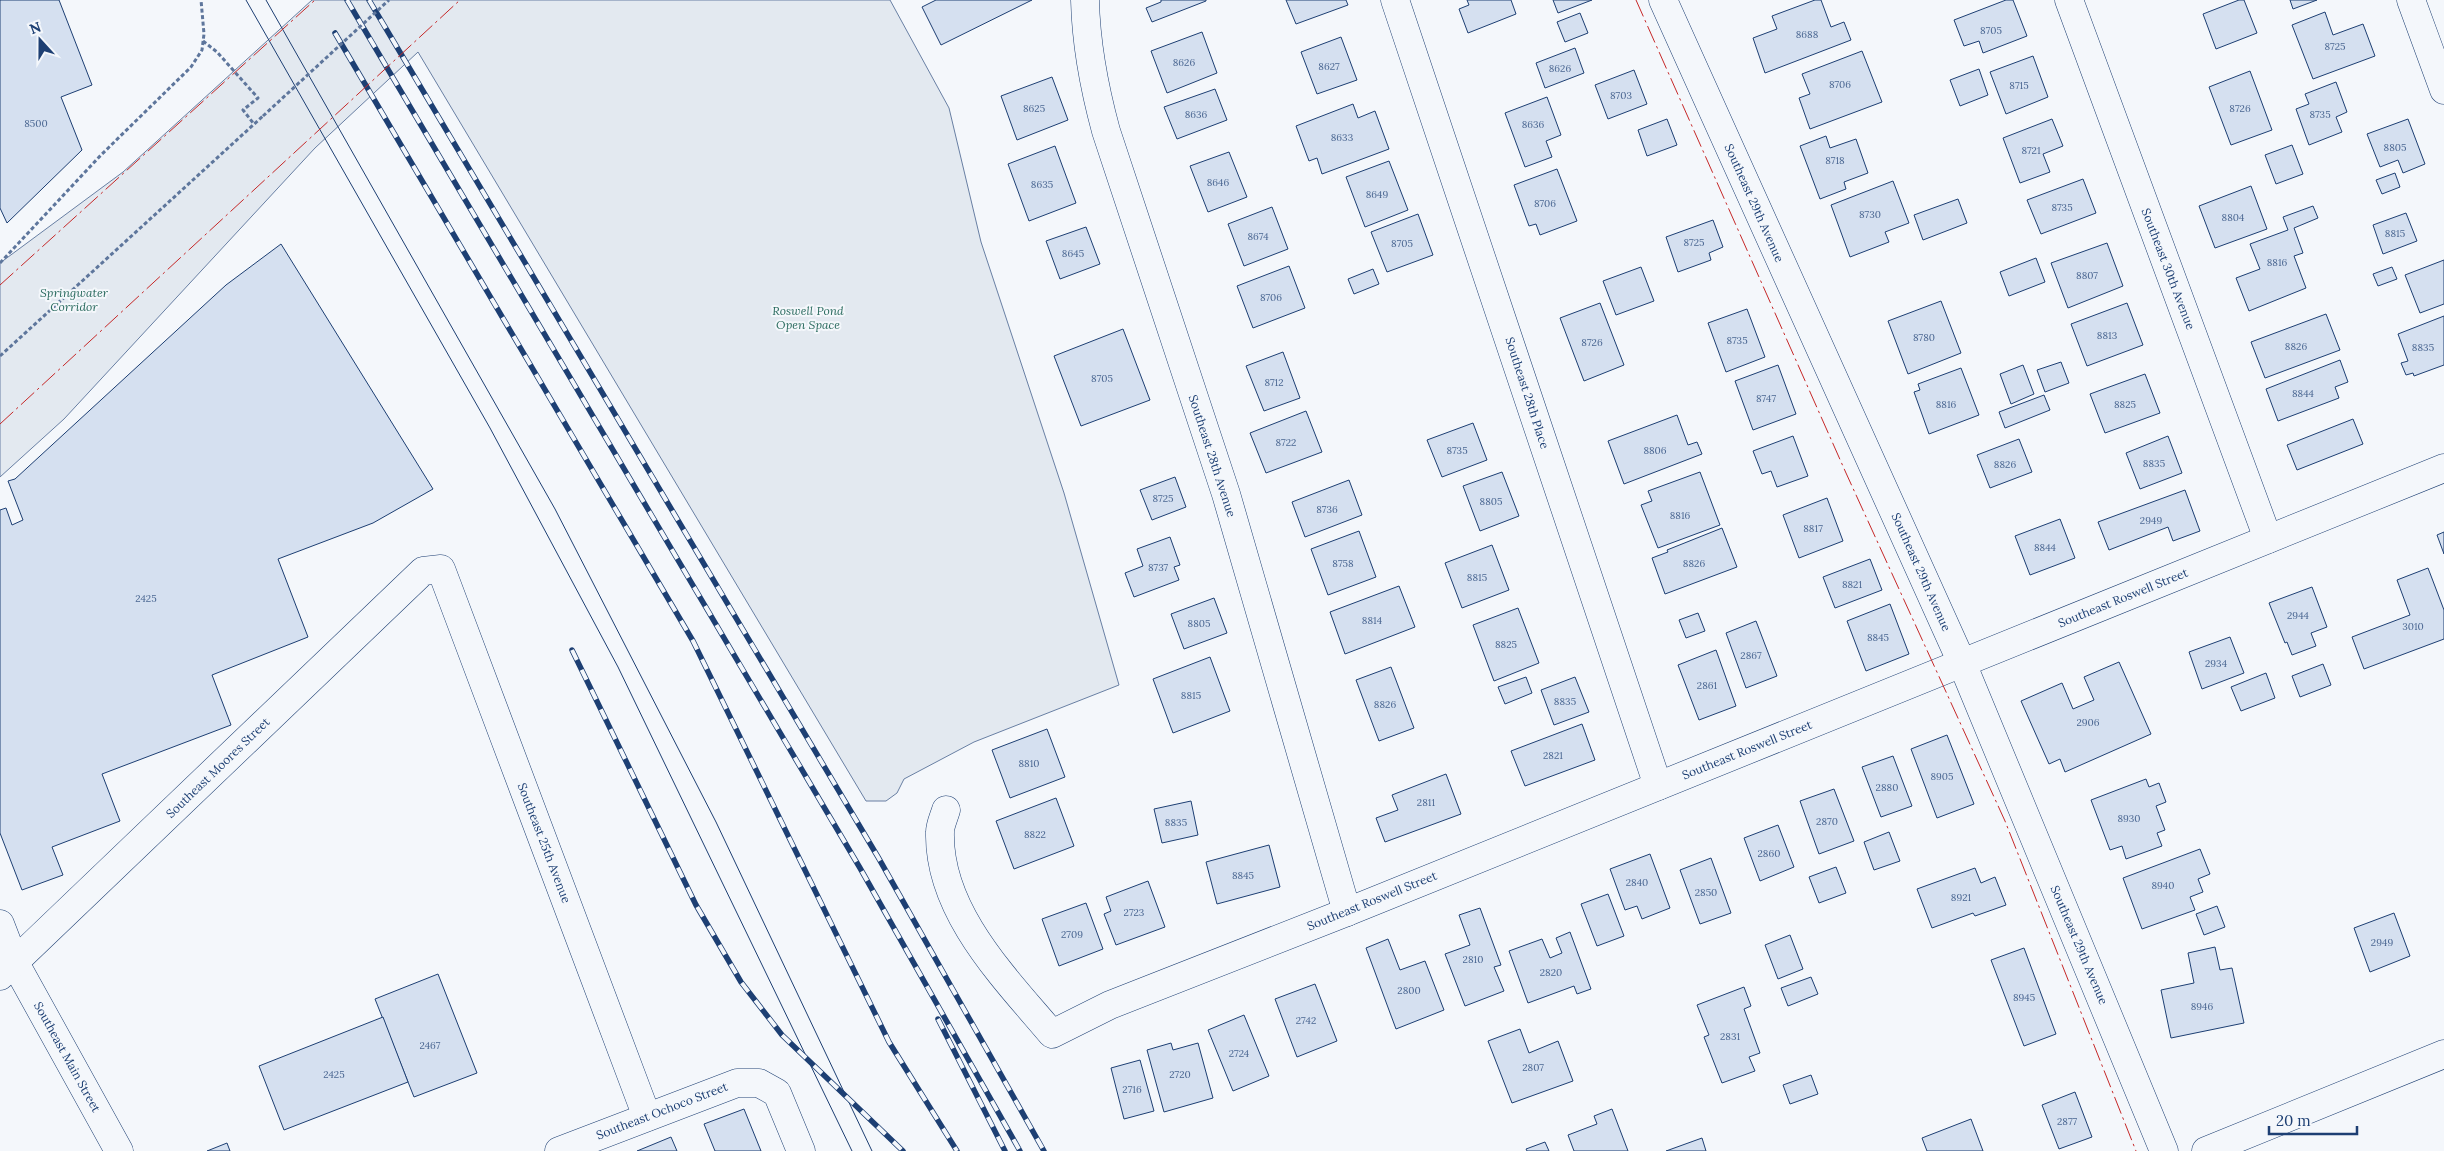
<svg xmlns="http://www.w3.org/2000/svg" width="2444" height="1151" font-family="Lora,serif">
  <rect width="100%" height="100%" fill="#f4f7fb"/>
  <polygon fill="#e3e9f0" stroke="#687fa3" points="312,0 890,0 949,108 981,242 1064,493 1119,685 974,742 904,779 897,793 886,801 866,801 418,52 315,148 64,419 0,477 0,263 123,172"/>
  <g fill="#d5e0f0" stroke="#1d3f73">
    <polygon points="0,0 59,0 92,85 61,97 82,150 7,223 0,208"/>
    <polygon points="936,0 1032,0 941,45 922,7"/>
    <polygon points="1161,0 1206,0 1206,1 1152,22 1146,8 1161,2"/>
    <polygon points="1286,0 1346,0 1348,5 1296,24"/>
    <polygon points="1467,0 1511,0 1516,14 1468,33 1459,9 1469,5"/>
    <polygon points="1553,0 1592,0 1558,13"/>
    <polygon points="1815,0 1821,0 1831,27 1844,22 1851,40 1765,73 1753,38 1777,29 1772,16"/>
    <polygon points="2006,0 2013,0 2027,36 1983,53 1979,41 1964,46 1954,20"/>
    <polygon points="2239,0 2244,0 2257,33 2216,49 2203,14"/>
    <polygon points="2290,0 2317,0 2293,9"/>
    <polygon points="2325,12 2333,35 2363,24 2375,56 2313,79 2292,25"/>
    <polygon points="1580,13 1588,33 1565,42 1557,22"/>
    <polygon points="1202,32 1217,73 1167,93 1151,51"/>
    <polygon points="1341,37 1357,80 1317,94 1301,52"/>
    <polygon points="1575,48 1584,73 1545,88 1536,63"/>
    <polygon points="1862,51 1882,102 1810,129 1799,98 1810,94 1802,74"/>
    <polygon points="2033,56 2048,97 2006,114 1990,72"/>
    <polygon points="1979,69 1988,95 1960,106 1950,80"/>
    <polygon points="1634,70 1647,104 1608,119 1595,85"/>
    <polygon points="2250,71 2272,130 2231,145 2209,87"/>
    <polygon points="1052,77 1068,120 1017,140 1001,96"/>
    <polygon points="2336,82 2347,112 2336,117 2342,132 2309,145 2296,109 2309,104 2305,94"/>
    <polygon points="1215,89 1227,120 1177,139 1164,107"/>
    <polygon points="1547,97 1561,135 1546,141 1552,157 1525,167 1505,113"/>
    <polygon points="1353,104 1358,118 1375,111 1389,149 1322,174 1317,158 1309,161 1296,126"/>
    <polygon points="1667,119 1677,145 1647,156 1638,130"/>
    <polygon points="2052,119 2063,146 2043,154 2050,172 2020,183 2003,138"/>
    <polygon points="2408,119 2425,164 2403,173 2398,160 2380,167 2367,134"/>
    <polygon points="1826,136 1830,148 1856,139 1868,173 1844,182 1846,189 1820,199 1800,146"/>
    <polygon points="2292,145 2303,174 2276,184 2265,155"/>
    <polygon points="1055,146 1076,203 1029,221 1008,164"/>
    <polygon points="1229,152 1247,197 1208,212 1190,166"/>
    <polygon points="1389,161 1408,210 1365,227 1346,177"/>
    <polygon points="1557,169 1577,221 1540,235 1536,224 1529,226 1514,185"/>
    <polygon points="2395,173 2400,187 2382,194 2376,180"/>
    <polygon points="2083,179 2096,213 2041,234 2027,200"/>
    <polygon points="1893,181 1909,223 1885,232 1889,242 1850,257 1831,205"/>
    <polygon points="2251,186 2267,229 2215,248 2199,206"/>
    <polygon points="1958,199 1967,223 1923,240 1914,215"/>
    <polygon points="2313,206 2318,218 2294,228 2303,253 2294,256 2306,288 2249,311 2236,278 2260,269 2250,244 2288,230 2283,217"/>
    <polygon points="1272,207 1288,249 1244,266 1228,224"/>
    <polygon points="2406,213 2417,241 2383,254 2373,225"/>
    <polygon points="1418,214 1433,255 1387,272 1371,232"/>
    <polygon points="1713,220 1723,247 1709,253 1711,260 1678,272 1666,237"/>
    <polygon points="1086,227 1100,264 1060,279 1046,241"/>
    <polygon points="2107,243 2123,286 2068,308 2051,263"/>
    <polygon points="281,244 433,489 373,523 278,559 308,637 212,675 231,725 102,774 120,821 52,847 63,875 22,890 0,833 0,510 6,508 12,525 23,520 8,481 15,479 226,285"/>
    <polygon points="2036,258 2045,282 2009,296 2000,272"/>
    <polygon points="2444,260 2444,304 2420,313 2405,275"/>
    <polygon points="1289,266 1305,308 1253,328 1237,286"/>
    <polygon points="1641,267 1654,301 1616,315 1603,281"/>
    <polygon points="2392,267 2397,279 2378,286 2373,274"/>
    <polygon points="1373,269 1379,284 1354,294 1348,279"/>
    <polygon points="1941,301 1961,353 1908,374 1888,321"/>
    <polygon points="1600,303 1624,365 1584,381 1560,318"/>
    <polygon points="2127,303 2143,345 2087,366 2071,324"/>
    <polygon points="1747,309 1765,357 1726,372 1708,323"/>
    <polygon points="2326,314 2340,350 2265,378 2251,342"/>
    <polygon points="2444,316 2444,365 2414,376 2413,373 2406,375 2401,363 2408,361 2398,334"/>
    <polygon points="1123,329 1150,400 1081,426 1054,356"/>
    <polygon points="1283,352 1300,398 1264,411 1246,366"/>
    <polygon points="2340,360 2348,382 2335,387 2339,398 2278,421 2266,389"/>
    <polygon points="2061,362 2069,383 2045,392 2037,370"/>
    <polygon points="1778,365 1796,414 1753,430 1735,381"/>
    <polygon points="2023,365 2034,394 2011,404 2000,374"/>
    <polygon points="1961,368 1979,415 1929,434 1914,392 1920,390 1918,384"/>
    <polygon points="2145,374 2160,413 2105,433 2090,394"/>
    <polygon points="2044,395 2050,410 2005,428 1999,412"/>
    <polygon points="1306,411 1322,452 1266,473 1250,433"/>
    <polygon points="1677,415 1688,445 1697,442 1702,454 1624,484 1608,441"/>
    <polygon points="2353,419 2363,444 2297,470 2287,445"/>
    <polygon points="1473,423 1487,460 1442,477 1427,440"/>
    <polygon points="1793,436 1808,476 1777,487 1771,471 1762,474 1753,451"/>
    <polygon points="2168,436 2182,473 2140,489 2126,453"/>
    <polygon points="2019,439 2032,472 1990,488 1977,455"/>
    <polygon points="1502,472 1519,516 1480,531 1463,486"/>
    <polygon points="1700,472 1720,525 1658,548 1641,505 1652,501 1648,491"/>
    <polygon points="1175,477 1186,507 1152,520 1140,490"/>
    <polygon points="1349,480 1362,515 1305,537 1292,502"/>
    <polygon points="2185,490 2200,531 2173,541 2168,527 2109,550 2098,522"/>
    <polygon points="1827,498 1843,541 1799,558 1783,515"/>
    <polygon points="2060,519 2075,558 2030,575 2015,536"/>
    <polygon points="1722,528 1737,567 1665,594 1652,558 1668,552 1667,550"/>
    <polygon points="1359,531 1376,577 1328,595 1311,549"/>
    <polygon points="2444,532 2444,554 2437,535"/>
    <polygon points="1170,537 1180,565 1174,567 1179,580 1134,597 1125,573 1143,566 1137,549"/>
    <polygon points="1492,545 1509,590 1462,608 1445,563"/>
    <polygon points="1870,559 1882,590 1835,608 1823,577"/>
    <polygon points="2428,568 2444,610 2444,639 2364,669 2352,637 2410,615 2397,580"/>
    <polygon points="1399,586 1415,627 1345,654 1330,612"/>
    <polygon points="2312,587 2327,627 2311,633 2316,646 2292,655 2287,642 2285,643 2269,603"/>
    <polygon points="1214,598 1227,633 1184,649 1171,614"/>
    <polygon points="1890,604 1909,654 1866,671 1847,621"/>
    <polygon points="1518,608 1539,663 1494,681 1473,625"/>
    <polygon points="1698,613 1705,631 1686,638 1679,620"/>
    <polygon points="1756,621 1777,676 1746,688 1726,633"/>
    <polygon points="2230,637 2244,673 2202,689 2189,652"/>
    <polygon points="1716,650 1736,706 1699,720 1678,665"/>
    <polygon points="1210,657 1230,711 1173,733 1153,679"/>
    <polygon points="2119,662 2151,734 2065,772 2060,759 2049,764 2021,701 2062,683 2073,709 2094,700 2084,677"/>
    <polygon points="2323,664 2331,685 2300,697 2292,676"/>
    <polygon points="1391,667 1414,728 1379,741 1356,680"/>
    <polygon points="2266,673 2275,698 2241,711 2231,687"/>
    <polygon points="1526,677 1532,693 1505,704 1498,687"/>
    <polygon points="1575,677 1589,712 1554,725 1541,690"/>
    <polygon points="1582,724 1595,760 1525,786 1511,751"/>
    <polygon points="1047,729 1065,777 1010,798 992,750"/>
    <polygon points="1947,735 1974,804 1937,818 1911,749"/>
    <polygon points="1893,756 1912,806 1881,817 1862,767"/>
    <polygon points="1446,774 1461,814 1385,842 1376,818 1398,810 1392,795"/>
    <polygon points="2146,779 2149,787 2159,783 2166,802 2156,806 2165,830 2157,833 2162,846 2126,859 2122,846 2110,850 2091,800"/>
    <polygon points="1834,789 1854,841 1819,854 1800,801"/>
    <polygon points="1056,798 1074,846 1014,869 996,821"/>
    <polygon points="1191,801 1198,835 1162,843 1154,809"/>
    <polygon points="1778,825 1794,867 1760,881 1744,838"/>
    <polygon points="1889,832 1900,861 1874,870 1864,842"/>
    <polygon points="1269,845 1280,887 1217,904 1206,862"/>
    <polygon points="2200,849 2210,874 2198,879 2203,892 2190,897 2195,910 2142,929 2123,878"/>
    <polygon points="1650,854 1670,908 1642,919 1637,906 1625,910 1610,869"/>
    <polygon points="1711,858 1731,913 1700,924 1680,870"/>
    <polygon points="1836,867 1846,893 1819,903 1809,877"/>
    <polygon points="1975,868 1981,883 1995,877 2006,905 1975,916 1973,913 1932,928 1917,889"/>
    <polygon points="1148,881 1165,927 1116,945 1104,914 1111,911 1106,897"/>
    <polygon points="1608,894 1624,936 1597,946 1581,904"/>
    <polygon points="1086,903 1103,949 1059,966 1042,919"/>
    <polygon points="2217,906 2225,927 2204,935 2196,914"/>
    <polygon points="1480,908 1501,965 1494,967 1504,991 1465,1006 1445,954 1470,945 1459,915"/>
    <polygon points="2394,913 2410,956 2370,972 2354,928"/>
    <polygon points="1570,932 1591,989 1577,994 1574,986 1528,1003 1509,951 1542,939 1550,958 1562,953 1556,938"/>
    <polygon points="1790,935 1803,969 1778,979 1765,945"/>
    <polygon points="1388,939 1400,970 1425,961 1444,1010 1396,1029 1366,948"/>
    <polygon points="2215,947 2220,970 2232,968 2244,1023 2171,1038 2161,990 2194,983 2188,953"/>
    <polygon points="2024,948 2056,1034 2024,1046 1991,960"/>
    <polygon points="438,974 477,1073 414,1097 375,999"/>
    <polygon points="1811,977 1818,994 1788,1006 1781,988"/>
    <polygon points="1315,984 1337,1041 1297,1057 1275,999"/>
    <polygon points="1744,987 1751,1006 1744,1009 1760,1053 1749,1057 1755,1071 1722,1083 1704,1037 1709,1035 1697,1005"/>
    <polygon points="1244,1015 1269,1076 1233,1091 1208,1030"/>
    <polygon points="383,1017 408,1082 284,1130 259,1066"/>
    <polygon points="1520,1029 1529,1053 1558,1041 1573,1081 1512,1103 1488,1041"/>
    <polygon points="1171,1043 1173,1050 1198,1043 1213,1098 1164,1112 1147,1050"/>
    <polygon points="1140,1060 1154,1111 1124,1119 1111,1068"/>
    <polygon points="1811,1075 1818,1094 1790,1104 1783,1085"/>
    <polygon points="2075,1092 2092,1137 2059,1149 2042,1105"/>
    <polygon points="744,1109 761,1151 715,1151 704,1124"/>
    <polygon points="1612,1109 1628,1151 1574,1151 1568,1135 1597,1124 1594,1116"/>
    <polygon points="1971,1119 1983,1151 1927,1151 1922,1138"/>
    <polygon points="671,1137 677,1151 637,1151"/>
    <polygon points="1702,1138 1706,1151 1666,1151"/>
    <polygon points="1545,1142 1549,1151 1527,1151 1526,1149"/>
    <polygon points="227,1143 230,1151 207,1151"/>
  </g>
  <g fill="none" stroke-linecap="round" stroke-linejoin="round">
    <defs>
      <g id="minor">
        <path d="M1085 0C1086 45 1094 87 1106 131L1226 494 1347 912"/>
        <polyline points="1395,0 1658,786"/>
        <polyline points="1663,0 1962,663 2164,1151"/>
        <polyline points="2069,0 2268,539"/>
        <polyline points="2411,0 2444,90"/>
        <path d="M946 810C944 817 940 825 940 832 938 911 1004 977 1052 1034L1110 1005 1347 912 2444 468"/>
        <polyline points="0,924 15,963 119,1151"/>
        <polyline points="0,976 423,571 441,569 647,1117"/>
        <polyline points="559,1151 737,1083 759,1083 777,1093 801,1151"/>
        <polyline points="2206,1151 2444,1054"/>
      </g>
    </defs>
    <use href="#minor" stroke="#1d3f73" stroke-width="29"/>
    <g stroke="#5e769c" stroke-width="3" stroke-dasharray="4 2.5" stroke-linecap="butt">
      <polyline points="203,41 217,52 258,98 243,110 254,124"/>
      <polyline points="0,263 101,155 191,67 202,50 204,34 201,0"/>
      <polyline points="0,356 263,116"/>
    </g>
    <use href="#minor" stroke="#f4f7fb" stroke-width="28"/>
    <g stroke="#1d3f73" stroke-width="1">
      <polyline points="246,0 490,428 618,667 852,1151"/>
      <polyline points="266,0 555,509 716,822 872,1151"/>
    </g>
    <defs>
      <g id="rail">
        <polyline points="347,0 860,868 1020,1151"/>
        <polyline points="369,0 878,857 1044,1151"/>
        <polyline points="335,33 693,641 889,1042 957,1151"/>
        <polyline points="572,650 696,905 741,982 782,1035 903,1151"/>
        <polyline points="938,1019 1005,1151"/>
      </g>
    </defs>
    <use href="#rail" stroke="#1d3f73" stroke-width="5.5"/>
    <use href="#rail" stroke="#f4f7fb" stroke-width="4" stroke-dasharray="11" stroke-linecap="butt"/>
    <polyline stroke="#5e769c" stroke-width="3" stroke-dasharray="4 2.5" stroke-linecap="butt" points="263,116 389,0"/>
    <g stroke="#c62828" stroke-width="1" stroke-dasharray="18 4 2.5 4" stroke-linecap="butt">
      <polyline points="1636,0 1846,473 2005,821 2136,1151"/>
      <polyline points="0,285 315,0"/>
      <polyline points="0,424 460,0"/>
    </g>
  </g>
  <g text-anchor="middle" stroke-width="4" stroke-linejoin="round" paint-order="stroke">
    <g font-size="10" fill="#4b6792">
      <text x="1991" y="34">8705</text>
      <text x="1807" y="38">8688</text>
      <text x="2335" y="50">8725</text>
      <text x="1184" y="66">8626</text>
      <text x="1329" y="70">8627</text>
      <text x="1560" y="72">8626</text>
      <text x="1840" y="88">8706</text>
      <text x="2019" y="89">8715</text>
      <text x="1621" y="99">8703</text>
      <text x="1034" y="112">8625</text>
      <text x="2240" y="112">8726</text>
      <text x="1196" y="118">8636</text>
      <text x="2320" y="118">8735</text>
      <text x="36" y="127">8500</text>
      <text x="1533" y="128">8636</text>
      <text x="1342" y="141">8633</text>
      <text x="2395" y="151">8805</text>
      <text x="2031" y="154">8721</text>
      <text x="1835" y="164">8718</text>
      <text x="1218" y="186">8646</text>
      <text x="1042" y="188">8635</text>
      <text x="1377" y="198">8649</text>
      <text x="1545" y="207">8706</text>
      <text x="2062" y="211">8735</text>
      <text x="1870" y="218">8730</text>
      <text x="2233" y="221">8804</text>
      <text x="2395" y="237">8815</text>
      <text x="1258" y="240">8674</text>
      <text x="1694" y="246">8725</text>
      <text x="1402" y="247">8705</text>
      <text x="1073" y="257">8645</text>
      <text x="2277" y="266">8816</text>
      <text x="2087" y="279">8807</text>
      <text x="1271" y="301">8706</text>
      <text x="2107" y="339">8813</text>
      <text x="1924" y="341">8780</text>
      <text x="1737" y="344">8735</text>
      <text x="1592" y="346">8726</text>
      <text x="2296" y="350">8826</text>
      <text x="2423" y="351">8835</text>
      <text x="1102" y="382">8705</text>
      <text x="1274" y="386">8712</text>
      <text x="2303" y="397">8844</text>
      <text x="1766" y="402">8747</text>
      <text x="1946" y="408">8816</text>
      <text x="2125" y="408">8825</text>
      <text x="1286" y="446">8722</text>
      <text x="1457" y="454">8735</text>
      <text x="1655" y="454">8806</text>
      <text x="2154" y="467">8835</text>
      <text x="2005" y="468">8826</text>
      <text x="1163" y="502">8725</text>
      <text x="1491" y="505">8805</text>
      <text x="1327" y="513">8736</text>
      <text x="1680" y="519">8816</text>
      <text x="2151" y="524">2949</text>
      <text x="1813" y="532">8817</text>
      <text x="2045" y="551">8844</text>
      <text x="1343" y="567">8758</text>
      <text x="1694" y="567">8826</text>
      <text x="1158" y="571">8737</text>
      <text x="1477" y="581">8815</text>
      <text x="1852" y="588">8821</text>
      <text x="146" y="602">2425</text>
      <text x="2298" y="619">2944</text>
      <text x="1372" y="624">8814</text>
      <text x="1199" y="627">8805</text>
      <text x="2413" y="630">3010</text>
      <text x="1878" y="641">8845</text>
      <text x="1506" y="648">8825</text>
      <text x="1751" y="659">2867</text>
      <text x="2216" y="667">2934</text>
      <text x="1707" y="689">2861</text>
      <text x="1191" y="699">8815</text>
      <text x="1565" y="705">8835</text>
      <text x="1385" y="708">8826</text>
      <text x="2088" y="726">2906</text>
      <text x="1553" y="759">2821</text>
      <text x="1029" y="767">8810</text>
      <text x="1942" y="780">8905</text>
      <text x="1887" y="791">2880</text>
      <text x="1426" y="806">2811</text>
      <text x="2129" y="822">8930</text>
      <text x="1827" y="825">2870</text>
      <text x="1176" y="826">8835</text>
      <text x="1035" y="838">8822</text>
      <text x="1769" y="857">2860</text>
      <text x="1243" y="879">8845</text>
      <text x="1637" y="886">2840</text>
      <text x="2163" y="889">8940</text>
      <text x="1706" y="896">2850</text>
      <text x="1961" y="901">8921</text>
      <text x="1134" y="916">2723</text>
      <text x="1072" y="938">2709</text>
      <text x="2382" y="946">2949</text>
      <text x="1473" y="963">2810</text>
      <text x="1551" y="976">2820</text>
      <text x="1409" y="994">2800</text>
      <text x="2024" y="1001">8945</text>
      <text x="2202" y="1010">8946</text>
      <text x="1306" y="1024">2742</text>
      <text x="1730" y="1040">2831</text>
      <text x="430" y="1049">2467</text>
      <text x="1239" y="1057">2724</text>
      <text x="1533" y="1071">2807</text>
      <text x="334" y="1078">2425</text>
      <text x="1180" y="1078">2720</text>
      <text x="1132" y="1093">2716</text>
      <text x="2067" y="1125">2877</text>
    </g>
    <g font-size="12" fill="#1d3f73" stroke="#f4f7fb">
      <text transform="translate(1754 203) rotate(66)" y="4">Southeast 29th Avenue</text>
      <text transform="translate(2168 269) rotate(69)" y="4">Southeast 30th Avenue</text>
      <text transform="translate(1527 393) rotate(72)" y="4">Southeast 28th Place</text>
      <text transform="translate(1212 456) rotate(72)" y="4">Southeast 28th Avenue</text>
      <text transform="translate(1921 572) rotate(66)" y="4">Southeast 29th Avenue</text>
      <text transform="translate(2123 598) rotate(-22)" y="4">Southeast Roswell Street</text>
      <text transform="translate(1747 750) rotate(-22)" y="4">Southeast Roswell Street</text>
      <text transform="translate(218 768) rotate(-44)" y="4">Southeast Moores Street</text>
      <text transform="translate(544 843) rotate(69)" y="4">Southeast 25th Avenue</text>
      <text transform="translate(1372 901) rotate(-22)" y="4">Southeast Roswell Street</text>
      <text transform="translate(2079 945) rotate(67)" y="4">Southeast 29th Avenue</text>
      <text transform="translate(67 1057) rotate(61)" y="4">Southeast Main Street</text>
      <text transform="translate(662 1111) rotate(-21)" y="4">Southeast Ochoco Street</text>
    </g>
    <g font-size="12" font-style="italic" fill="#2c6c60" stroke="#f4f7fb">
      <text x="74" y="297">Springwater<tspan x="74" dy="14">Corridor</tspan></text>
      <text x="808" y="315">Roswell Pond<tspan x="808" dy="14">Open Space</tspan></text>
    </g>
  </g>
  <g transform="translate(40 40) rotate(339)" stroke="#f4f7fb" stroke-width="4" paint-order="stroke">
  <path d="M0-4L9 19L0 12L-9 19Z" fill="#1d3f73"/>
  <text y="-8" font-size="14" font-weight="bold" text-anchor="middle" fill="#1d3f73">N</text>
  </g>
  <path d="M2269 1126v8h88v-8" fill="none" stroke="#1d3f73" stroke-width="2.5"/>
  <text x="2276" y="1126" font-size="15" fill="#1d3f73" stroke="#f4f7fb" stroke-width="4" paint-order="stroke">20 m</text>
</svg>
